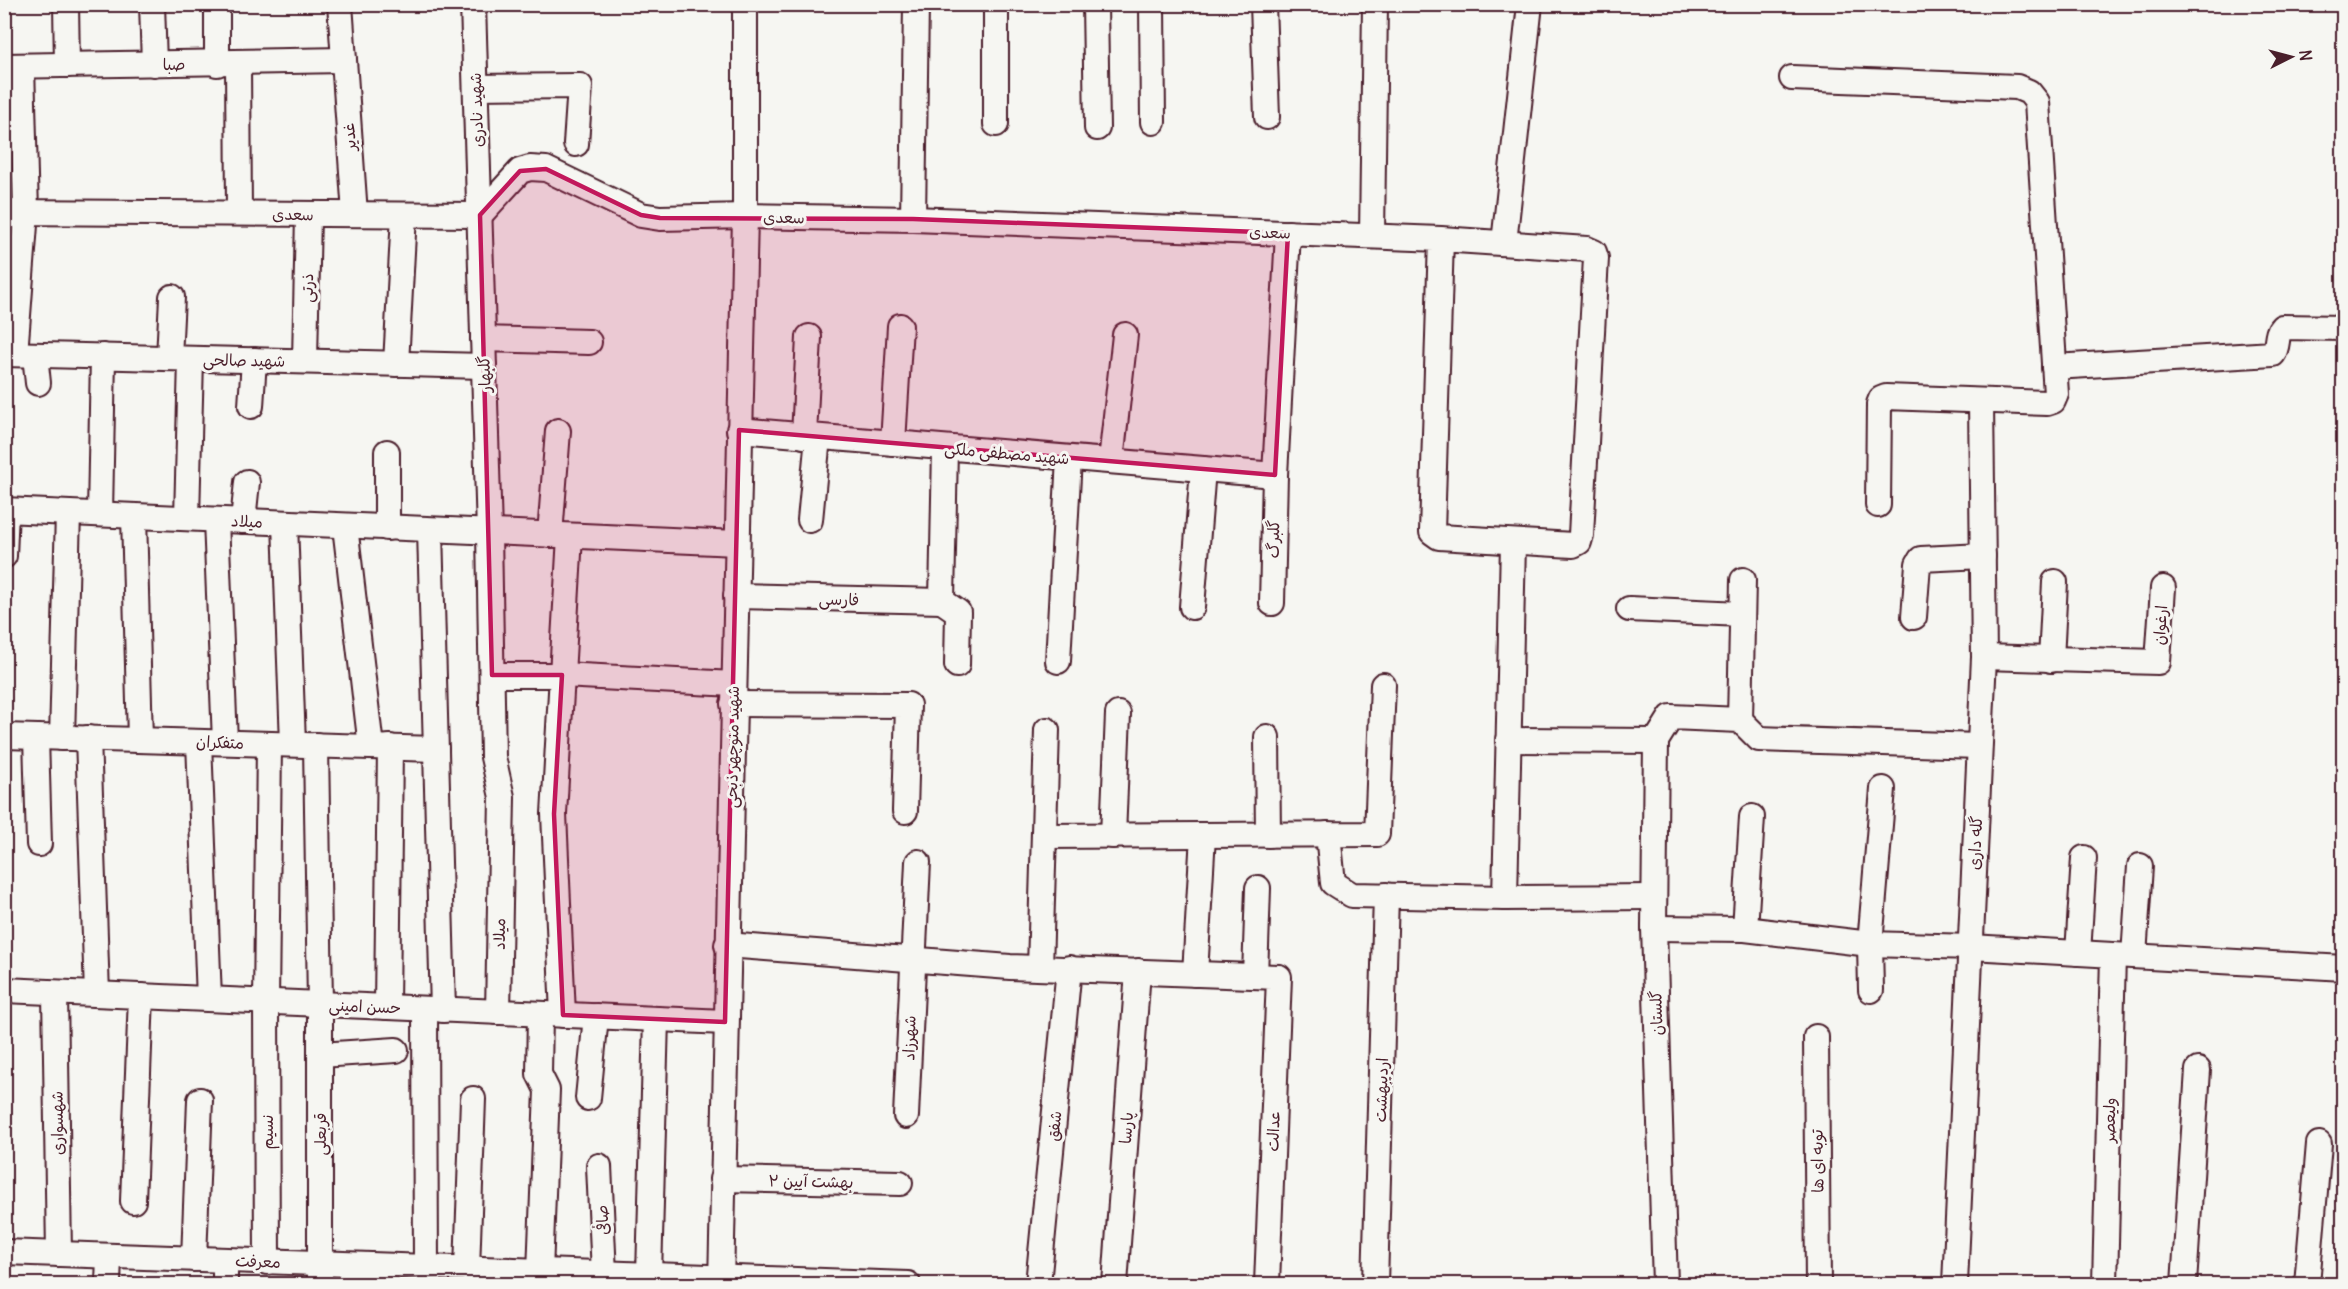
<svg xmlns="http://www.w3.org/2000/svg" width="2348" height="1289" font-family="Delius,'Playpen Sans Arabic',sans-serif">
  <rect width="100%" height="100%" fill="#f6f6f2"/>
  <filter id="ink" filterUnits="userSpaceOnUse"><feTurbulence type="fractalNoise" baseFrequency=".0167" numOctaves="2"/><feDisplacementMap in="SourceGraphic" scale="12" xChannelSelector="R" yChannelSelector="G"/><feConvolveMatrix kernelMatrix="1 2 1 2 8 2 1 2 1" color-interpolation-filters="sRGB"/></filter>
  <g filter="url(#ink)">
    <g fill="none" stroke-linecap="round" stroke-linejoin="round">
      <defs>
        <g id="minor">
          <polyline points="66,4 67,65"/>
          <polyline points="152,4 154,64"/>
          <polyline points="340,4 355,214"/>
          <polyline points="473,4 489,533 493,757 502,797 498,1012"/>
          <polyline points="1095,4 1097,128"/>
          <polyline points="1152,4 1153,122"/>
          <polyline points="1263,4 1267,117"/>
          <polyline points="238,63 239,213"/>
          <polyline points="217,64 217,4"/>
          <polyline points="4,66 344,60"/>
          <polyline points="1792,78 2017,87 2029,92 2037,102 2056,394 2053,401 2047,403 1886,397 1881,399 1879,404 1878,505"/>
          <polyline points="476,87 580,86 576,144"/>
          <polyline points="996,124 996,4"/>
          <polyline points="4,212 480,215 520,171 530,168 546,169 641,215 660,218 745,216 913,219 1441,239 1587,249 1594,252 1596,258 1581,535 1579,542 1573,545 1439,537 1432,532 1441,239"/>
          <polyline points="913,219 916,4"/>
          <polyline points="1372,236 1375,4"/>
          <polyline points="1504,243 1530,4"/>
          <polyline points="483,339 589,342"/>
          <polyline points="4,354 484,366"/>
          <polyline points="15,354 26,212 22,66"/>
          <polyline points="35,355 38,383"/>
          <polyline points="169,358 172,297"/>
          <polyline points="305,361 308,214"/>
          <polyline points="396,364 404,215"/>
          <path d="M2054 367 2273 354C2279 346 2275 334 2282 327L2344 328"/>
          <polyline points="251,406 254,360"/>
          <polyline points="739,430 1275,475"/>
          <polyline points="804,436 809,337"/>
          <polyline points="893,443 900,326"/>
          <polyline points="945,448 942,601 958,612 957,665"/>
          <polyline points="387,452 387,528"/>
          <polyline points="1111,461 1125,335"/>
          <polyline points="4,510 737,543"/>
          <polyline points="100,514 103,356"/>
          <polyline points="134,516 140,740"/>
          <polyline points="187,518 191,359"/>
          <polyline points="216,520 225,742"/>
          <polyline points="810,520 818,437"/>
          <polyline points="243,521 247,482"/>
          <polyline points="285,523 293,744"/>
          <polyline points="345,526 371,747"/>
          <polyline points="430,530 443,1010"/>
          <polyline points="550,535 558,431"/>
          <polyline points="4,556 6,510"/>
          <polyline points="736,596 942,601"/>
          <polyline points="1272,603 1275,475 1288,233"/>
          <polyline points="1192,607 1203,469"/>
          <polyline points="1629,609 1742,614"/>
          <polyline points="1914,617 1918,564 1921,559 1983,556"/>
          <polyline points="1984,657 2158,662 2163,588"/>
          <polyline points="2051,660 2055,582"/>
          <polyline points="1058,661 1069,458"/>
          <polyline points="492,675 562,675 734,684"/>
          <polyline points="733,704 908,705 905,811"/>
          <polyline points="1740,720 1743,580"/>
          <polyline points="4,736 436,749"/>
          <polyline points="36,737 39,844"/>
          <polyline points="1267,737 1268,835"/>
          <polyline points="62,738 68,513"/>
          <polyline points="88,738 97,994"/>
          <polyline points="1508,740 1656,741"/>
          <polyline points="1656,741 1654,928 1665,1284"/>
          <polyline points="1656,741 1671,717 1740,720 1759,739 1979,746"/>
          <polyline points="199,742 209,999"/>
          <polyline points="316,745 320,1004 320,1284"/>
          <polyline points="1328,834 1333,883 1352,895 1505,898 1654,897"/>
          <polyline points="1044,836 1377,834 1383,685"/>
          <polyline points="1113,836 1118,714"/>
          <polyline points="1505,898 1513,543"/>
          <polyline points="1654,928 1745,929 1870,944 1971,947 2344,968"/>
          <polyline points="1745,929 1752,817"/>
          <polyline points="727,945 1010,967 1279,977 1267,1284"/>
          <polyline points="2078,953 2084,858"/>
          <polyline points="2134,956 2140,866"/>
          <polyline points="1040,968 1047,730"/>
          <polyline points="1195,974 1203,835"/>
          <polyline points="1255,976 1258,888"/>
          <polyline points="4,990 725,1022"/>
          <polyline points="1871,990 1870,944 1883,789"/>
          <polyline points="55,993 59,1254"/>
          <polyline points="387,1007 390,747"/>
          <polyline points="425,1009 426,1267"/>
          <polyline points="563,1015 554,814 570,536"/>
          <polyline points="1816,1037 1818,1284"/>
          <polyline points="320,1055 396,1050"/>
          <polyline points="588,1098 596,1016"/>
          <polyline points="906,1116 918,862"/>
          <polyline points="599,1166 604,1274"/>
          <polyline points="722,1179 900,1183"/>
          <polyline points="133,1201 141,996"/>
          <polyline points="4,1252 908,1284"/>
          <polyline points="194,1259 200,1100"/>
          <polyline points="267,1262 266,1002 269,744"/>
          <polyline points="467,1269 473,1099"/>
          <polyline points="540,1272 547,1090 539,1074 540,1014"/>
          <polyline points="649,1275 656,1019"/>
          <polyline points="108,1284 109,1256"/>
          <polyline points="225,1284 225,1260"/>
          <polyline points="721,1284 745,216 745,4"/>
          <polyline points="1038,1284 1069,968"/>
          <polyline points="1115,1284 1138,971"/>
          <polyline points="1375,1284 1386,895"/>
          <polyline points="1955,1284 1984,657 1981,402"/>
          <polyline points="2105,1284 2113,955"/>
          <polyline points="2184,1284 2198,1070"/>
          <polyline points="2307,1284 2319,1144"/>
        </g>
      </defs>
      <use href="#minor" stroke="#4a1f2b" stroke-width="28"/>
      <use href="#minor" stroke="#f6f6f2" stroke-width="24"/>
    </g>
  </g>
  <path fill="#c2185b" fill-opacity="0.2" stroke="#c2185b" stroke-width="4.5" stroke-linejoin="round" d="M546 169 641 215 660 218 913 219 1288 233 1275 475 739 430 725 1022 563 1015 554 814 562 675H492L480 215 520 171Z"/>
  <g text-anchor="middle" stroke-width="6" stroke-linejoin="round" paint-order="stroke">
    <g font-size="16" fill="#4a1f2b" stroke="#f6f6f2">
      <text transform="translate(174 64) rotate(-1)" y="6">صبا</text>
      <text transform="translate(476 110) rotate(-92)" y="6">شهید نادری</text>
      <text transform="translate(349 137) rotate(-94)" y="6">غدیر</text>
      <text transform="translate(293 214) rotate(1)" y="6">سعدی</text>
      <text transform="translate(784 217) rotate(1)" y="6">سعدی</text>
      <text transform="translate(1270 232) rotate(2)" y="6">سعدی</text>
      <text transform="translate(307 288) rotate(-89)" y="6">ذرتی</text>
      <text transform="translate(244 360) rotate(1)" y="6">شهید صالحی</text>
      <text transform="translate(484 374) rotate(-92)" y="6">گلبهار</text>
      <text transform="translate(1007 453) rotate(5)" y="6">شهید مصطفی ملکی</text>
      <text transform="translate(247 521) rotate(3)" y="6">میلاد</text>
      <text transform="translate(1273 539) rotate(-89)" y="6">گلبرگ</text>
      <text transform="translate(839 599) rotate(1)" y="6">فارسی</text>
      <text transform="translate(2160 625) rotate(-86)" y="6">ارغوان</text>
      <text transform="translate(220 742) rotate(2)" y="6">متفکران</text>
      <text transform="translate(732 747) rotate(-89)" y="6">شهید منوچهر ذبحی</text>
      <text transform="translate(1975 843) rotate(-87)" y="6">گله داری</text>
      <text transform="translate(499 934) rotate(-89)" y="6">میلاد</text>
      <text transform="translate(365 1006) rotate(2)" y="6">حسن امینی</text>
      <text transform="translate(1656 1013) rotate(-92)" y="6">گلستان</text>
      <text transform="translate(909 1038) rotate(-88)" y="6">شهرزاد</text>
      <text transform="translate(1381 1090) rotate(-88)" y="6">اردیبهشت</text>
      <text transform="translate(2109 1120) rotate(-89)" y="6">ولیعصر</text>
      <text transform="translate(57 1123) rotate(-91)" y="6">شهسواری</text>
      <text transform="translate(1054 1126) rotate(-84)" y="6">شفق</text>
      <text transform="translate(1126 1128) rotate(-86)" y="6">پارسا</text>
      <text transform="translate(1273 1131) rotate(-88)" y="6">عدالت</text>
      <text transform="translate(267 1132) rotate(-90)" y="6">نسیم</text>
      <text transform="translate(320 1134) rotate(-90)" y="6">قربعلی</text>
      <text transform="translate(1817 1161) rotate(-91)" y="6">توبه ای ها</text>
      <text transform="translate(811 1181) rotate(1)" y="6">بهشت آیین ۲</text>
      <text transform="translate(602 1220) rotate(-93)" y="6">صافی</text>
      <text transform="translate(258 1261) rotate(2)" y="6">معرفت</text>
    </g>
  </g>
  <rect width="2348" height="1289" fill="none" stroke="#f6f6f2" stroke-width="24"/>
  <rect x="12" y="12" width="2324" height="1265" fill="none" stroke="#4a1f2b" stroke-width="2" filter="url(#ink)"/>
  <g transform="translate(2291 57) rotate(84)" stroke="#f6f6f2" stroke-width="4.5" paint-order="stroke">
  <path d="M0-4.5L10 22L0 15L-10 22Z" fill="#4a1f2b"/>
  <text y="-9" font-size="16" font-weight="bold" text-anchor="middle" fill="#4a1f2b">N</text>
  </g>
</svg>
